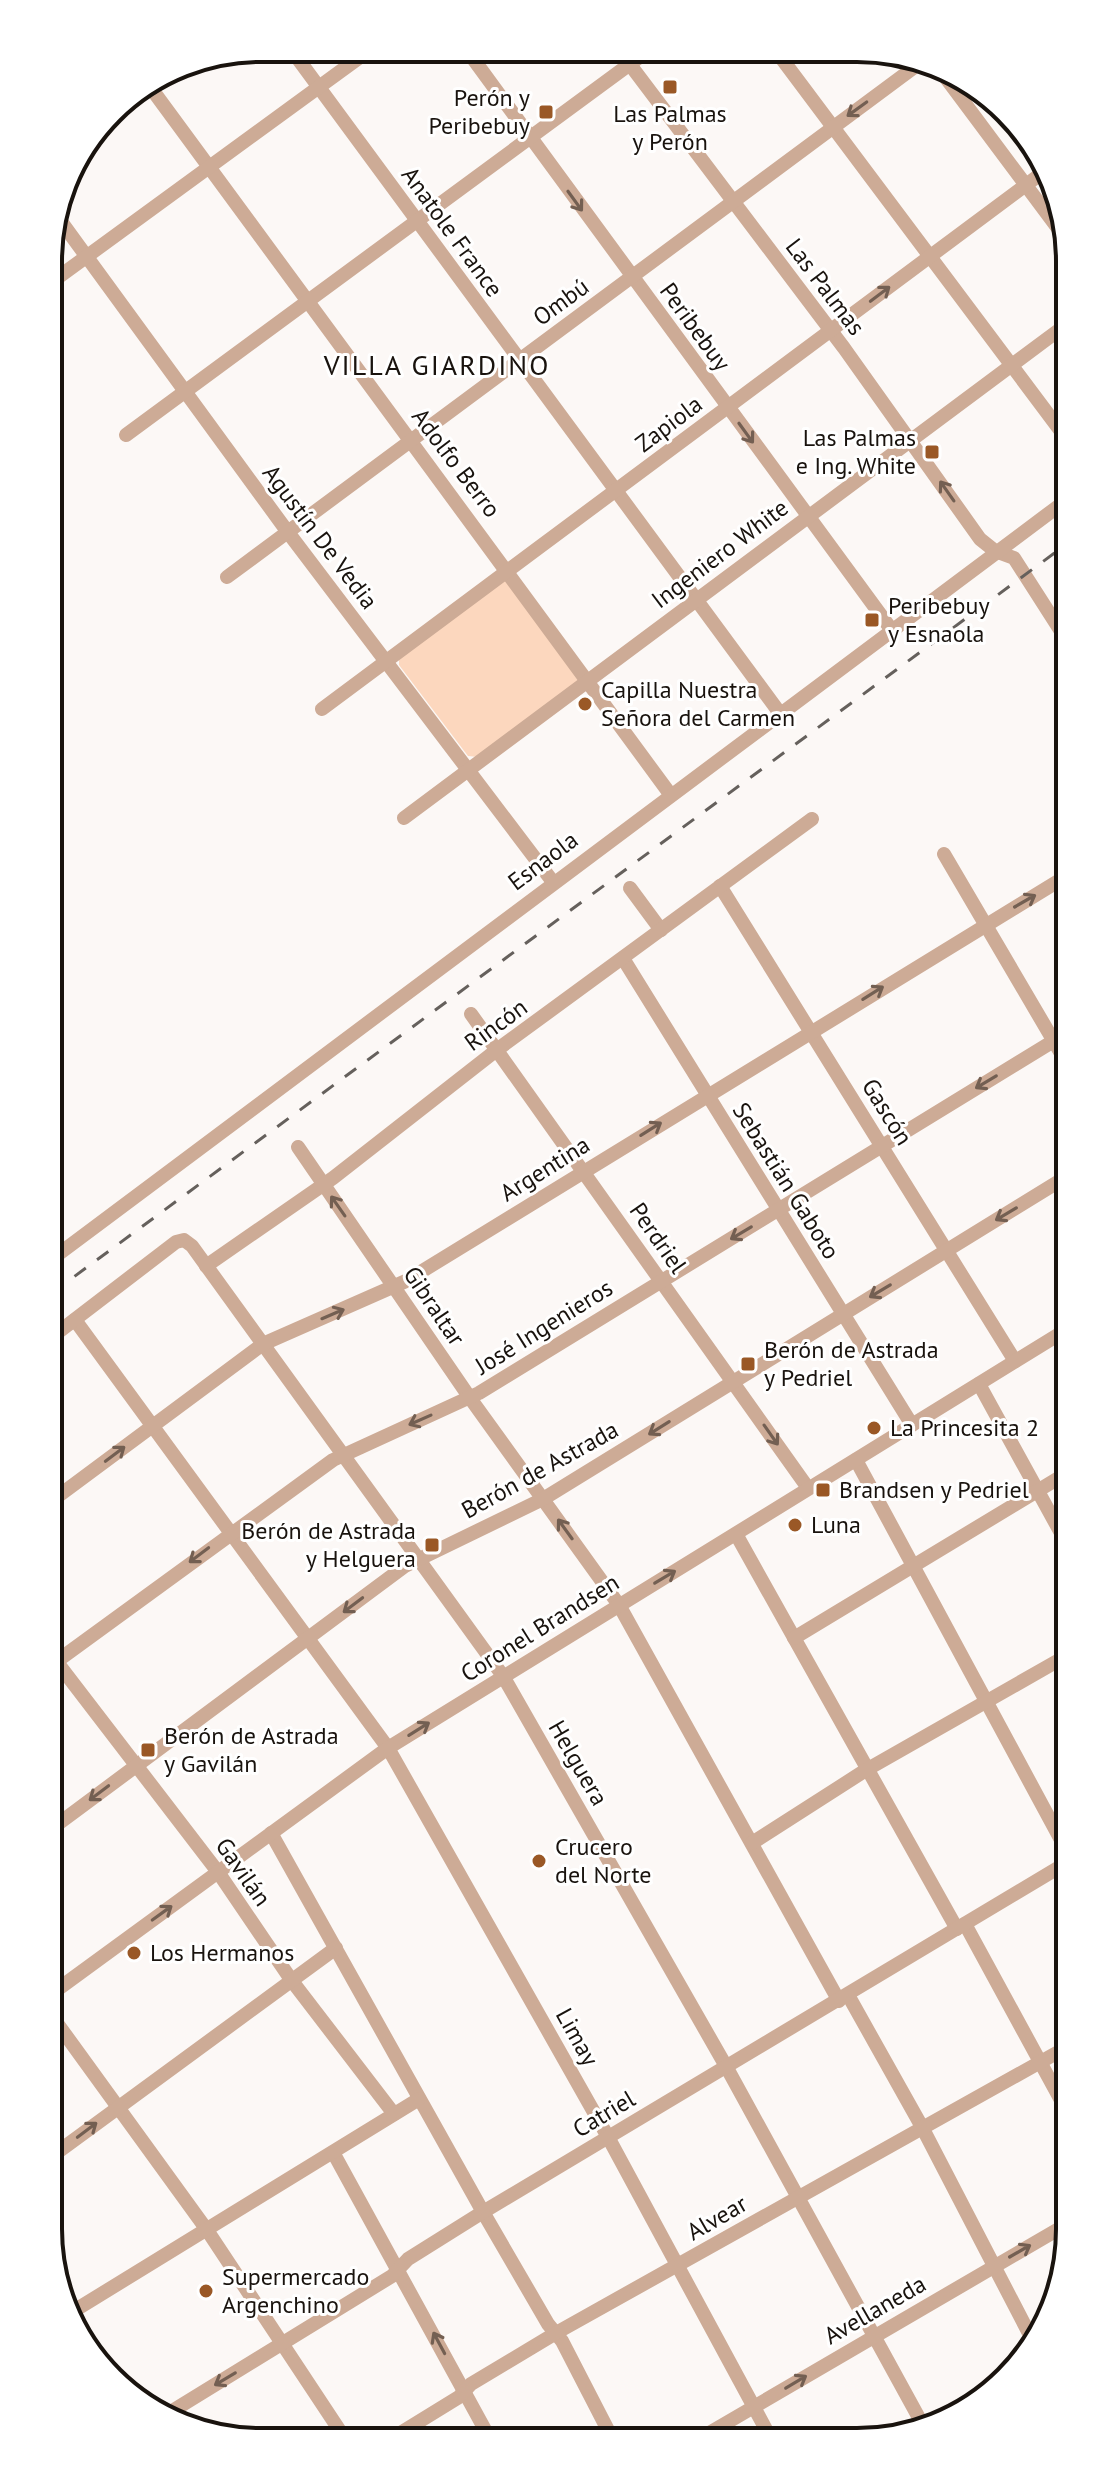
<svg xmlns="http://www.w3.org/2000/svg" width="1118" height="2490" font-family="'PT Sans',sans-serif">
  <rect width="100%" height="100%" fill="#fcf8f6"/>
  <polygon fill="#fcd7be" points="505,580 582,680 478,757 468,756 399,665 399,658"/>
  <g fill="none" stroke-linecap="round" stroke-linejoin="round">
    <g stroke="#cdab96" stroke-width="14">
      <polyline points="290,48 779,712"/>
      <polyline points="466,49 891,629"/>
      <polyline points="619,50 844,348 980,539 995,551 1014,558 1064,636"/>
      <polyline points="776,51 1063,434"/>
      <polyline points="943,74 1063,235"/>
      <polyline points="148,84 670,794"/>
      <polyline points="57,216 287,531 553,882"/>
      <polyline points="49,284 371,49"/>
      <polyline points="126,435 649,50"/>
      <polyline points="227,577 920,63"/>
      <polyline points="322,709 1042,173"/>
      <polyline points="404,818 1063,327"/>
      <polyline points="944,854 1066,1062"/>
      <polyline points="720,886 1015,1361"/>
      <polyline points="630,888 661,930"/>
      <polyline points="624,960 912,1425"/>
      <polyline points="471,1014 808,1488"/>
      <polyline points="298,1147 470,1398 619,1605 839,2001"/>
      <polyline points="52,1259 1064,502"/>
      <polyline points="206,1266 333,1178 498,1049 812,819"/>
      <polyline points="75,1320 388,1748 608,2137 769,2435"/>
      <polyline points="52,1337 176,1242 184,1240 192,1246 503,1676 727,2068 924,2427"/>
      <polyline points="979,1384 1067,1544"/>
      <polyline points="856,1460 1068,1853"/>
      <polyline points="53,1500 263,1344 406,1281 1065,877"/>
      <polyline points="736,1534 957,1929"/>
      <polyline points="794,1638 1067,1473"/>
      <polyline points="53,1657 218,1872 292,1981 394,2114"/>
      <polyline points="53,1664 333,1460 479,1393 1065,1034"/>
      <polyline points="54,1827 405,1566 543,1499 1066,1177"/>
      <polyline points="271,1833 483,2212 548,2324 562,2341 611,2436"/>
      <polyline points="752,1843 866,1770 1068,1655"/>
      <polyline points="965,1924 1069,2115"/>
      <polyline points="54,1992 388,1748 1066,1330"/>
      <polyline points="848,1995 922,2127 1034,2343"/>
      <polyline points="54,2019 207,2230 344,2437"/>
      <polyline points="55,2154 336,1948"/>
      <polyline points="334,2154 489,2437"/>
      <polyline points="72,2312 419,2099"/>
      <polyline points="169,2413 392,2276 408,2259 483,2212 1068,1862"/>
      <polyline points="704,2436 1069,2223"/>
      <polyline points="394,2437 459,2397 471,2384 556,2333 1069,2046"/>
    </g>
    <polyline stroke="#65605c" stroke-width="3" stroke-dasharray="14 14" stroke-linecap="butt" points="52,1293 1064,546"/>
  </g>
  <defs><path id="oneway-shaft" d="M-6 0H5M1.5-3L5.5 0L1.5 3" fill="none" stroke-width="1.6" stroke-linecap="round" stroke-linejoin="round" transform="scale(2)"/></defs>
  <g stroke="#735f52">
    <use href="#oneway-shaft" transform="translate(857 109) rotate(144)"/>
    <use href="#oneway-shaft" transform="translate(575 201) rotate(54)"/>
    <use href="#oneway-shaft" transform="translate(880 294) rotate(-37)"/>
    <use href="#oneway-shaft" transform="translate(746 433) rotate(54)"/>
    <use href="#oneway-shaft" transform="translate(947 491) rotate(-125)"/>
    <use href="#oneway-shaft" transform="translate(1025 901) rotate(-30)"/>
    <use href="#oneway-shaft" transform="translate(873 993) rotate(-32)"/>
    <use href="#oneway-shaft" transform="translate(986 1082) rotate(149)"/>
    <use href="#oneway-shaft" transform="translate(651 1129) rotate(-32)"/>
    <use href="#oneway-shaft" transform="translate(338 1206) rotate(-125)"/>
    <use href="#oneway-shaft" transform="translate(1006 1214) rotate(149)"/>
    <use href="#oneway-shaft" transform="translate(741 1233) rotate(149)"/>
    <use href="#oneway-shaft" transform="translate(880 1291) rotate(149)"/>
    <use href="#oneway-shaft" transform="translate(333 1314) rotate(-23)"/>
    <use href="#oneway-shaft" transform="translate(420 1420) rotate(156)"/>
    <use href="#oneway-shaft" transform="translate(659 1428) rotate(148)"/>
    <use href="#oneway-shaft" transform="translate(771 1435) rotate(55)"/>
    <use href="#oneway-shaft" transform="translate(115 1454) rotate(-37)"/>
    <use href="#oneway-shaft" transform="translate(565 1529) rotate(-126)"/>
    <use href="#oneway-shaft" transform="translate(199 1555) rotate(143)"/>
    <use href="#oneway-shaft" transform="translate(665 1577) rotate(-31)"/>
    <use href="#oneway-shaft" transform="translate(353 1605) rotate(143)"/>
    <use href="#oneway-shaft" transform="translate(419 1729) rotate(-32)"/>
    <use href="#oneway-shaft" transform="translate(99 1793) rotate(143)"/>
    <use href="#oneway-shaft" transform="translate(162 1913) rotate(-36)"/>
    <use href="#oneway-shaft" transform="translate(87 2130) rotate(-37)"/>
    <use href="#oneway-shaft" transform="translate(1020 2251) rotate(-30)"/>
    <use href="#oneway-shaft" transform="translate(439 2343) rotate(-118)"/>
    <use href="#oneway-shaft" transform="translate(225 2379) rotate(149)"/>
    <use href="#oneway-shaft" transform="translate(796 2382) rotate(-31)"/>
  </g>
  <g fill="#9a5826" stroke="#fff" stroke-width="3">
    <rect x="662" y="79" width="16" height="16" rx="4"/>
    <rect x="538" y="104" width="16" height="16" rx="4"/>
    <rect x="924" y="444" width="16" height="16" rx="4"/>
    <rect x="864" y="612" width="16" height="16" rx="4"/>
    <circle cx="585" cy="704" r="8"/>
    <rect x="740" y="1356" width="16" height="16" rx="4"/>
    <circle cx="874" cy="1428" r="8"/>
    <rect x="815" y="1482" width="16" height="16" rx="4"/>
    <circle cx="795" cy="1525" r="8"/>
    <rect x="424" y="1537" width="16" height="16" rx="4"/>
    <rect x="140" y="1742" width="16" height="16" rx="4"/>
    <circle cx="539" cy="1861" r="8"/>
    <circle cx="134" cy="1953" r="8"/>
    <circle cx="206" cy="2291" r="8"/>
  </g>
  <g text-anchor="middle" stroke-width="6" stroke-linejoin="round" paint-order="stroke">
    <g font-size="24" fill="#19130e" stroke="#fff" text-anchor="start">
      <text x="530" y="106" text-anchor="end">Perón y<tspan x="530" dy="28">Peribebuy</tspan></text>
      <text x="670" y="122" text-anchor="middle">Las Palmas<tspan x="670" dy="28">y Perón</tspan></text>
      <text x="916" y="446" text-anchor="end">Las Palmas<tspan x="916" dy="28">e Ing. White</tspan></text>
      <text x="888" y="614">Peribebuy<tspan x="888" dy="28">y Esnaola</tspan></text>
      <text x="601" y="698">Capilla Nuestra<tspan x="601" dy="28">Señora del Carmen</tspan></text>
      <text x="764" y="1358">Berón de Astrada<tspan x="764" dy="28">y Pedriel</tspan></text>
      <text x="890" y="1436">La Princesita 2</text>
      <text x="839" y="1498">Brandsen y Pedriel</text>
      <text x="811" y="1533">Luna</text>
      <text x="416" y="1539" text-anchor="end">Berón de Astrada<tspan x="416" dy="28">y Helguera</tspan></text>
      <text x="164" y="1744">Berón de Astrada<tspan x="164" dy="28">y Gavilán</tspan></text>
      <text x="555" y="1855">Crucero<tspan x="555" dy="28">del Norte</tspan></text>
      <text x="150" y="1961">Los Hermanos</text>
      <text x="222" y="2285">Supermercado<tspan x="222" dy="28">Argenchino</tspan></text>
    </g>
    <g font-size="24" fill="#19130e" stroke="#fff">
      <text transform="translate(452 232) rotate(54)" y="8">Anatole France</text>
      <text transform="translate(825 287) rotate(53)" y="8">Las Palmas</text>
      <text transform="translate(561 302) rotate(-36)" y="8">Ombú</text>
      <text transform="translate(695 327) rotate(54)" y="8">Peribebuy</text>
      <text transform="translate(669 424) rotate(-37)" y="8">Zapiola</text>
      <text transform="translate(456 463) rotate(53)" y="8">Adolfo Berro</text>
      <text transform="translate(320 537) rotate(53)" y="8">Agustín De Vedia</text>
      <text transform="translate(720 554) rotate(-37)" y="8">Ingeniero White</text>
      <text transform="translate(543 861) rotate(-37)" y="8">Esnaola</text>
      <text transform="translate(496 1025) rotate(-36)" y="8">Rincón</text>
      <text transform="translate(887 1112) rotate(58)" y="8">Gascón</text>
      <text transform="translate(545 1169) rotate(-32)" y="8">Argentina</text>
      <text transform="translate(786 1181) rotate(58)" y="8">Sebastián Gaboto</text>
      <text transform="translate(658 1238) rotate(55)" y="8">Perdriel</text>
      <text transform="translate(434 1306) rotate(56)" y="8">Gibraltar</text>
      <text transform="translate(544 1327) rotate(-32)" y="8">José Ingenieros</text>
      <text transform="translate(540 1470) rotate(-29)" y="8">Berón de Astrada</text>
      <text transform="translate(540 1628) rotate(-32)" y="8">Coronel Brandsen</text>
      <text transform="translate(578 1763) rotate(60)" y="8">Helguera</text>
      <text transform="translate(243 1872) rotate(55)" y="8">Gavilán</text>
      <text transform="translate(577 2037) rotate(61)" y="8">Limay</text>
      <text transform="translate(604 2114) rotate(-31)" y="8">Catriel</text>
      <text transform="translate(717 2218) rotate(-30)" y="8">Alvear</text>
      <text transform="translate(875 2310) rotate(-30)" y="8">Avellaneda</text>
    </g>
    <g font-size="28" letter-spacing="2" fill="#19130e" stroke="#fff">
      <text x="437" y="375">VILLA GIARDINO</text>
    </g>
  </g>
  <path d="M0 0H1118V2490H0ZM261 62H857A199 199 0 0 1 1056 261V2229A199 199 0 0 1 857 2428H261A199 199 0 0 1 62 2229V261A199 199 0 0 1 261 62Z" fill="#fff" fill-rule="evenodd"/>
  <path fill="none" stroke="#19130e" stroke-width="4" d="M261 62H857A199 199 0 0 1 1056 261V2229A199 199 0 0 1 857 2428H261A199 199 0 0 1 62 2229V261A199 199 0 0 1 261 62Z"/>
</svg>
